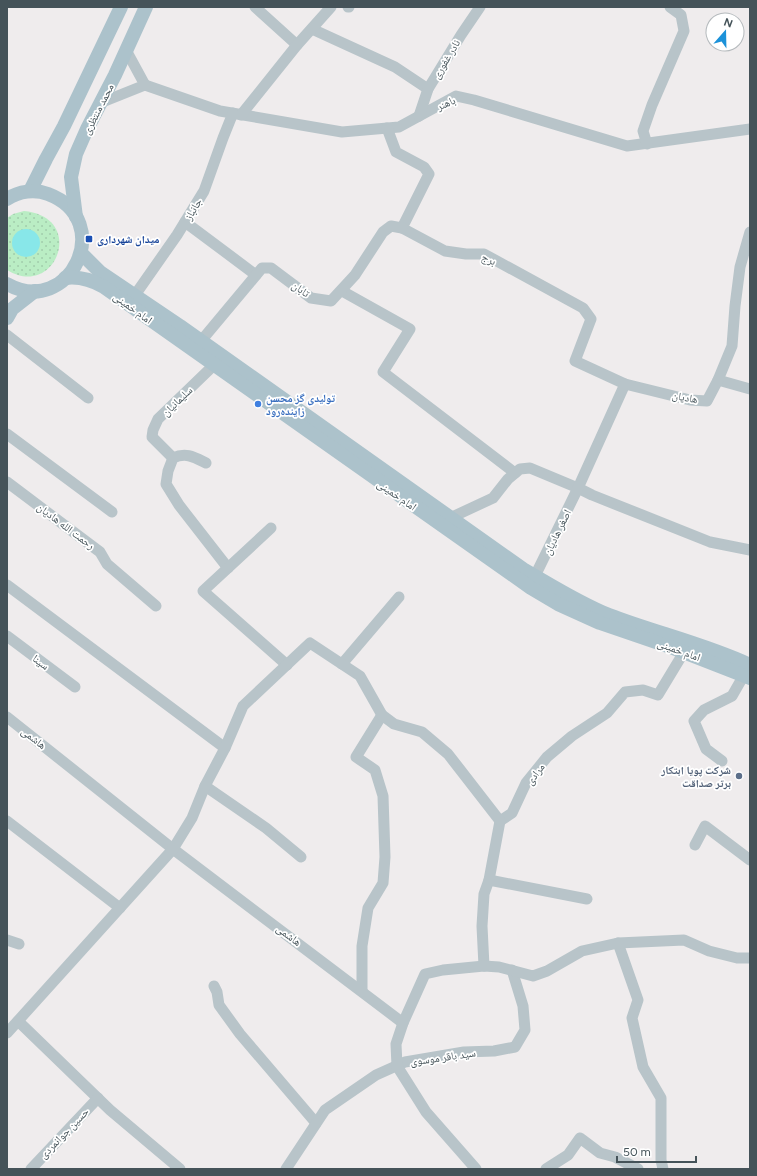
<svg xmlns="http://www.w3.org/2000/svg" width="757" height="1176" font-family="Figtree,'Noto Naskh Arabic',sans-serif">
  <defs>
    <pattern id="grass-dots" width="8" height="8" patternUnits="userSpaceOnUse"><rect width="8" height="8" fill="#baedc4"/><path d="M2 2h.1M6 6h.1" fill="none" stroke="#a1cdab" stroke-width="1.8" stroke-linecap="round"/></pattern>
  </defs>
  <rect width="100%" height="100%" fill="#efeced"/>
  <path fill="url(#grass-dots)" d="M24 211C87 217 56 300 7 270V218L13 214Z"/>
  <circle fill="#88e7e9" cx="26" cy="243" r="14"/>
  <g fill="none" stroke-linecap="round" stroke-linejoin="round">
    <g stroke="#b8c4c9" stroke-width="11">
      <polyline points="255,7 297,45"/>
      <polyline points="348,7 349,7"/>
      <polyline points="312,29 395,67 428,89"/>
      <polyline points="145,85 220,111 342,132 399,127 456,96 474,100 627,146 750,129"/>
      <polyline points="100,103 145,85 126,50"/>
      <polyline points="241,115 297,45 331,7"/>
      <polyline points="419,116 428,89 461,35 480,7"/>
      <polyline points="387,128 396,152 424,167 429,174 402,228 445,251 466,254 484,254 583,308 591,319 575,361 625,384"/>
      <polyline points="647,144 643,131 652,105 684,31 681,15 670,7"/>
      <polyline points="185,222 256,275"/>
      <polyline points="342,291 410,329 383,372 515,473"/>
      <polyline points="135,295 177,235 204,191 223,138 233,113"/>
      <polyline points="7,335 88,398"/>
      <polyline points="201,341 262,268 271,268 311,298 331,301 355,275 383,232 391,226 402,228"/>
      <polyline points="718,380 750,389"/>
      <polyline points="7,434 112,512"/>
      <polyline points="173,458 152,437 153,430 158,419 214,365"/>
      <path d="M206 463C194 457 186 452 173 458L168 471 166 484 179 505 228 568"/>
      <polyline points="7,482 100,552 107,564 156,606"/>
      <polyline points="450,518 493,498 508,479 520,469 530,468 578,488 592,495 710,542 750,550"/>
      <polyline points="271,528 203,591 287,665"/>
      <polyline points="535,576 578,488 625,384 690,400 707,401 718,380 732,346 735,306 740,267 750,232"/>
      <polyline points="7,585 225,748"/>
      <polyline points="7,636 75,687"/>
      <polyline points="342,664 399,597"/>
      <polyline points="7,717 173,849 403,1023"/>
      <polyline points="722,761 706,749 694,721 704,710 732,696 744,675"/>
      <polyline points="205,786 266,828 301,857"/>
      <polyline points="7,821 120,908"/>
      <polyline points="695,845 705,826 750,860"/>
      <polyline points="489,880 587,899"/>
      <polyline points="7,940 19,944"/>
      <polyline points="618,943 638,1000 632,1018 643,1067 661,1098 661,1160 663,1169"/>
      <polyline points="484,966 482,926 484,894 489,880 500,821 512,813 526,783 547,757 572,736 607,713 625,692 643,690 658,695 684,652"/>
      <polyline points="214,986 217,992 219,1005 240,1034 316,1123"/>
      <polyline points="362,991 362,946 368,908 383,883 385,857 383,796 375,770 356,757 382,715"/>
      <polyline points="18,1021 110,1110 180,1169"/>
      <polyline points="7,1033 173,849 192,818 205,786 225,748 243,706 310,643 360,676 382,715 394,724 422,732 448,754 500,821"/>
      <polyline points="31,1169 98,1098"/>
      <polyline points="286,1169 325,1110 376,1075 405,1062 464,1052 494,1051 515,1047 525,1030 523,1006 512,970"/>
      <polyline points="476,1169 426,1112 397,1066 396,1044 403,1023 425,974 443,970 484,966 499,967 533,976 547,971 582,951 618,943 684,940 709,951 737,958 750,958"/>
      <polyline points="546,1169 568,1155 580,1138 600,1153 615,1157 638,1169"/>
    </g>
    <g stroke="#acc2cb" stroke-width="14">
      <polyline points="30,191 46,159 64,126 121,7"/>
      <path d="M7 199C19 191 35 189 48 194 117 220 70 319 7 284"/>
      <polyline points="76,217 71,177 76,154 87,129 115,75 146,7"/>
      <path d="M81 253 100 272 180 326 523 569C551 585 579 603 609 615 656 633 705 644 750 665"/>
      <path d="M65 278C80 276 92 280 104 287L531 588 558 604 600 623 673 648 750 678"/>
      <polyline points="7,318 12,309 35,291"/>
    </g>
  </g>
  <rect fill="#1a4fb4" stroke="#fff" stroke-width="1.5" x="85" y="235" width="8" height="8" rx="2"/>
  <circle fill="#3f7fe0" stroke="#fff" stroke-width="1.5" cx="258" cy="404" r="4"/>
  <circle fill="#5c6f8a" stroke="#fff" stroke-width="1.5" cx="739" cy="776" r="4"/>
  <g text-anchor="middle" stroke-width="3.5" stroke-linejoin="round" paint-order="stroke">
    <g font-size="11" fill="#455359" stroke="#fff">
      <text transform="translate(446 59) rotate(-59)" y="4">نادر غفوری</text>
      <text transform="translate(446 103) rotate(-23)" y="4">باهنر</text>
      <text transform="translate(98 109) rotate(-63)" y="4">محمد منتظری</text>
      <text transform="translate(193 209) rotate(-59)" y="4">جانباز</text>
      <text transform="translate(489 259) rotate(23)" y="4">برج</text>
      <text transform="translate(301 289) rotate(35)" y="4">تابان</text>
      <text transform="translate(133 308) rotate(36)" y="4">امام خمینی</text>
      <text transform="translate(685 397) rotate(11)" y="4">هادیان</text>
      <text transform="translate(177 401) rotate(-44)" y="4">سلیمانیان</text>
      <text transform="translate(397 495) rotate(35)" y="4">امام خمینی</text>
      <text transform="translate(66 526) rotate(37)" y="4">رحمت الله هادیان</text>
      <text transform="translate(557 532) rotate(-64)" y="4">اصغر هادیان</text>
      <text transform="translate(679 650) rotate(20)" y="4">امام خمینی</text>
      <text transform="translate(41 662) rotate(37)" y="4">سینا</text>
      <text transform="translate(34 738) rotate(38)" y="4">هاشمی</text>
      <text transform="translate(535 774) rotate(-53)" y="4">مرادی</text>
      <text transform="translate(289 935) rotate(37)" y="4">هاشمی</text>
      <text transform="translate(443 1057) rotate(-8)" y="4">سید باقر موسوی</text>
      <text transform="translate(64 1133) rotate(-46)" y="4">حسین جوانمردی</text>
    </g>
    <g font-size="11" font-weight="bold" fill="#164399" stroke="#fff" text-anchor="start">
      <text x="97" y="243">میدان شهرداری</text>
    </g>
    <g font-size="11" font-weight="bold" fill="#366cbe" stroke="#fff" text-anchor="start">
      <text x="266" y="402">تولیدی گز محسن<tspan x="266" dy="13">زاینده‌رود</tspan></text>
    </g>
    <g font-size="11" font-weight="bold" fill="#4e5e75" stroke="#fff" text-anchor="end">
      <text x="731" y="774">شرکت پویا ابتکار<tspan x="731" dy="13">برتر صداقت</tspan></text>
    </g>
  </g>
  <rect width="757" height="1176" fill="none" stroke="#455359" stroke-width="16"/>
  <g transform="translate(725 32) rotate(20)"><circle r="19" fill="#ffffff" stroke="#b5babd"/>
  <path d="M0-3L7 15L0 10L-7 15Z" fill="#1c92d9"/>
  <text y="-6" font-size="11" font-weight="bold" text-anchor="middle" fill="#455359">N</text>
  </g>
  <path d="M617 1156v6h79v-6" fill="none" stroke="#455359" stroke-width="2"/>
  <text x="623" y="1156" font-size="12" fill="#455359" stroke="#ffffff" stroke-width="3" paint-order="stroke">50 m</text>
</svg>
